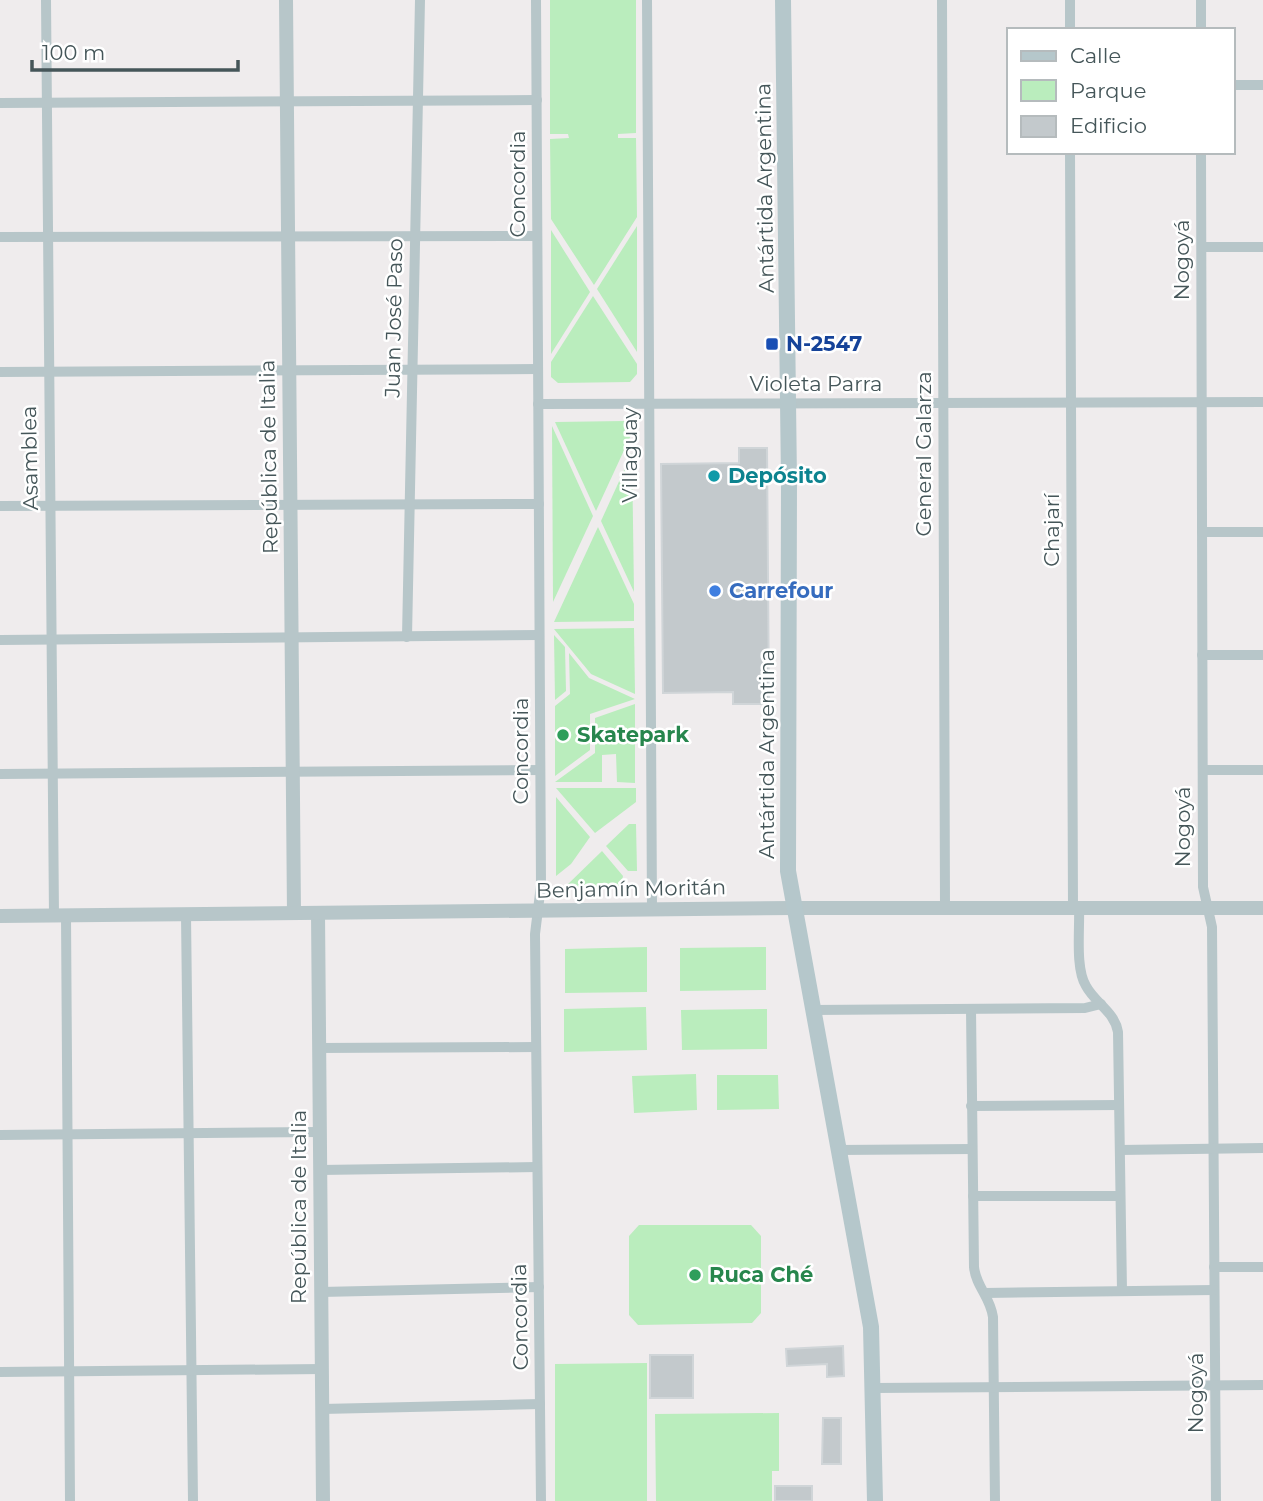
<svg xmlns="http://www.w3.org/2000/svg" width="1263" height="1501" font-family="Montserrat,sans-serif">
  <rect width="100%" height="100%" fill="#efeced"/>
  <g fill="#baedbd">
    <polygon points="550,0 636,0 636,133 618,134 618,138 636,138 637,217 594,285 551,219 550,139 569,138 568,134 550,134"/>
    <polygon points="637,226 637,352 597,289"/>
    <polygon points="551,230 590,292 551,354"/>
    <polygon points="593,296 637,364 637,374 630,382 558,383 551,377 551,362"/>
    <polygon points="624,421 632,428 632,433 596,511 555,422"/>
    <polygon points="552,426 593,516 553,602"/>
    <polygon points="632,453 634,592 601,521"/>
    <polygon points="598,527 634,604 634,621 554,622"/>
    <polygon points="634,628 635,694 591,674 554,629"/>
    <polygon points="554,635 565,647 566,691 555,700"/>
    <polygon points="569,653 589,678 635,699 590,714 590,750 555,776 555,706 570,694"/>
    <polygon points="635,704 635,783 617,782 616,754 602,755 602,782 555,782 595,753 595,718"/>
    <polygon points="556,788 636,788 636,802 595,833"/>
    <polygon points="556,797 590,837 571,864 556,876"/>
    <polygon points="629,824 636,824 637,871 628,871 606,846"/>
    <polygon points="602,851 623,876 621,887 565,887"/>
    <polygon points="647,947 647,992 565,993 565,949"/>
    <polygon points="766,947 766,990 680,991 680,948"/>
    <polygon points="646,1007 647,1050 564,1052 564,1009"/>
    <polygon points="767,1009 767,1049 682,1050 681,1010"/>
    <polygon points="696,1074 697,1110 634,1113 632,1076"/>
    <polygon points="717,1075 778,1075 779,1109 717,1110"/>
    <polygon points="639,1225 751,1225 761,1236 761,1313 752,1323 638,1325 629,1315 629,1236"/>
    <polygon points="647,1363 647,1501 555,1501 555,1364"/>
    <polygon points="779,1413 779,1471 772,1471 772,1501 656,1501 655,1414"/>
  </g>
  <g fill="#c3c9cc" stroke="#d0d5d8" stroke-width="2">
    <polygon points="739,448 767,448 769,704 733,704 733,692 663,693 661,464 739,463"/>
    <polygon points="843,1346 844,1376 827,1377 827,1364 787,1366 786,1349"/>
    <rect x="650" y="1355" width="43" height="43"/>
    <polygon points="823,1418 841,1418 841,1464 822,1464"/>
    <rect x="775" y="1486" width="37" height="15"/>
  </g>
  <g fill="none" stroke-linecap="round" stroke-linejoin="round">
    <g stroke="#b7c6c9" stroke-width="10">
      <polyline points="46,0 54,916"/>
      <polyline points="536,0 541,885 535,934 541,1501"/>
      <polyline points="647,0 652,910"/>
      <polyline points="942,0 945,908"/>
      <polyline points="1070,0 1070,30"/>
      <polyline points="1201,0 1201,30"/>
      <polyline points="1233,85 1263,85"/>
      <polyline points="0,103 537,100"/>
      <polyline points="1070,152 1073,908"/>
      <polyline points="1201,152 1203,887 1212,927 1216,1501"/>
      <polyline points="0,237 537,236"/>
      <polyline points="1202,247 1263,247"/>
      <polyline points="0,372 538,369"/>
      <polyline points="538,404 1263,402"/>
      <polyline points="0,506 539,504"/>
      <polyline points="1202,532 1263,532"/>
      <polyline points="407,637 420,0"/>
      <polyline points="0,640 539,635"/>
      <polyline points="1202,655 1263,655"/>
      <polyline points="1203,770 1263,770"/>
      <polyline points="0,774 540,770"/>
      <path d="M1079 908C1080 929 1075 968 1086 986 1095 1003 1115 1012 1118 1032L1122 1291"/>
      <polyline points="186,915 193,1501"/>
      <polyline points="66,916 70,1501"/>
      <path d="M971 1009 974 1267C976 1287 990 1296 993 1317L995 1501"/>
      <polyline points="812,1010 1085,1008 1101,1004"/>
      <polyline points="319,1048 536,1047"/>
      <polyline points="971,1106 1119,1105"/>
      <polyline points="0,1135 320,1132"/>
      <polyline points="838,1150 972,1149"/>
      <polyline points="1120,1150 1263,1148"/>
      <polyline points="320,1170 537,1167"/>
      <polyline points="973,1196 1120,1196"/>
      <polyline points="1214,1267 1263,1267"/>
      <polyline points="321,1292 539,1287"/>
      <polyline points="985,1293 1214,1290"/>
      <polyline points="0,1372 322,1369"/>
      <polyline points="874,1388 1263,1385"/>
      <polyline points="322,1409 540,1404"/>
    </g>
    <g stroke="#b7c6c9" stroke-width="14">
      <polyline points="286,0 294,913"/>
      <polyline points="318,913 323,1501"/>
      <polyline points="0,916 793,908 1263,908"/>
    </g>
    <polyline stroke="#b5c7cb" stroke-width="16" points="783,0 789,481 788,871 871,1327 875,1501"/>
  </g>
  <rect fill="#1a4fb4" stroke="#fff" stroke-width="2.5" x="765" y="337" width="14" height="14" rx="3.5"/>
  <circle fill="#0f9aa8" stroke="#fff" stroke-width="2.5" cx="714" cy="476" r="7"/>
  <circle fill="#3f7fe0" stroke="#fff" stroke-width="2.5" cx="715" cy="591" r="7"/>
  <g fill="#2e9e5b" stroke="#fff" stroke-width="2.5">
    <circle cx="563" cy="735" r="7"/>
    <circle cx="695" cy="1275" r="7"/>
  </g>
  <g text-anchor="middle" stroke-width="5" stroke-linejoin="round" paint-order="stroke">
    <g font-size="21" fill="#455659" stroke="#fff">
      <text transform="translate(518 184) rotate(-90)" y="7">Concordia</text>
      <text transform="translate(765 188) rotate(-91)" y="7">Antártida Argentina</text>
      <text transform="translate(1182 260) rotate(-90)" y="7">Nogoyá</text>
      <text transform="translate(394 318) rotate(-89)" y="7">Juan José Paso</text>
      <text x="816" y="391">Violeta Parra</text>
      <text transform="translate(924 454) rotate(-90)" y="7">General Galarza</text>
      <text transform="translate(630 455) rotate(-90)" y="7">Villaguay</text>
      <text transform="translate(269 457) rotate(-91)" y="7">República de Italia</text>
      <text transform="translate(30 458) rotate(-91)" y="7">Asamblea</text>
      <text transform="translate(1052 530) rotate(-90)" y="7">Chajarí</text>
      <text transform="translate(521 751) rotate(-90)" y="7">Concordia</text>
      <text transform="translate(767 754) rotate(-90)" y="7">Antártida Argentina</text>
      <text transform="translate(1183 827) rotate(-90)" y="7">Nogoyá</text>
      <text transform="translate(631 889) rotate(-1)" y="7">Benjamín Moritán</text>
      <text transform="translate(299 1207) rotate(-90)" y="7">República de Italia</text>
      <text transform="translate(520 1317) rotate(-91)" y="7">Concordia</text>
      <text transform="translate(1196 1393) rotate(-90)" y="7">Nogoyá</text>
    </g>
    <g font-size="21" font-weight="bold" fill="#164399" stroke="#fff" text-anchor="start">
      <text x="786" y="351">N-2547</text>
    </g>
    <g font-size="21" font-weight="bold" fill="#0d838f" stroke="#fff" text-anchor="start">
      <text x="728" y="483">Depósito</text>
    </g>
    <g font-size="21" font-weight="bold" fill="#366cbe" stroke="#fff" text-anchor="start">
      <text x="729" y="598">Carrefour</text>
    </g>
    <g font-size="21" font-weight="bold" fill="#27864d" stroke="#fff" text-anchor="start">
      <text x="577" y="742">Skatepark</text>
      <text x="709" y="1282">Ruca Ché</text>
    </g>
  </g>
  <rect x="1007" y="28" width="228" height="126" fill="#ffffff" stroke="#b5bbbd" stroke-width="2"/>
  <rect x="1021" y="51" width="35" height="10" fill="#b5c7cb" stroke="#b5bbbd" stroke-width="2"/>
  <text x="1070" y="63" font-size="21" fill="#455659">Calle</text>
  <rect x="1021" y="80" width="35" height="21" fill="#baedbd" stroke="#b5bbbd" stroke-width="2"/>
  <text x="1070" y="98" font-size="21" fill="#455659">Parque</text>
  <rect x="1021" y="116" width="35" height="21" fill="#c3c9cc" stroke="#b5bbbd" stroke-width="2"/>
  <text x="1070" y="133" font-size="21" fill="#455659">Edificio</text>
  <path d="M32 60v10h206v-10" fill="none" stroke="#455659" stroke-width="3.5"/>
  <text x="42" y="60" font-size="21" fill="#455659" stroke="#ffffff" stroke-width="5" paint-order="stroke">100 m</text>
</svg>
